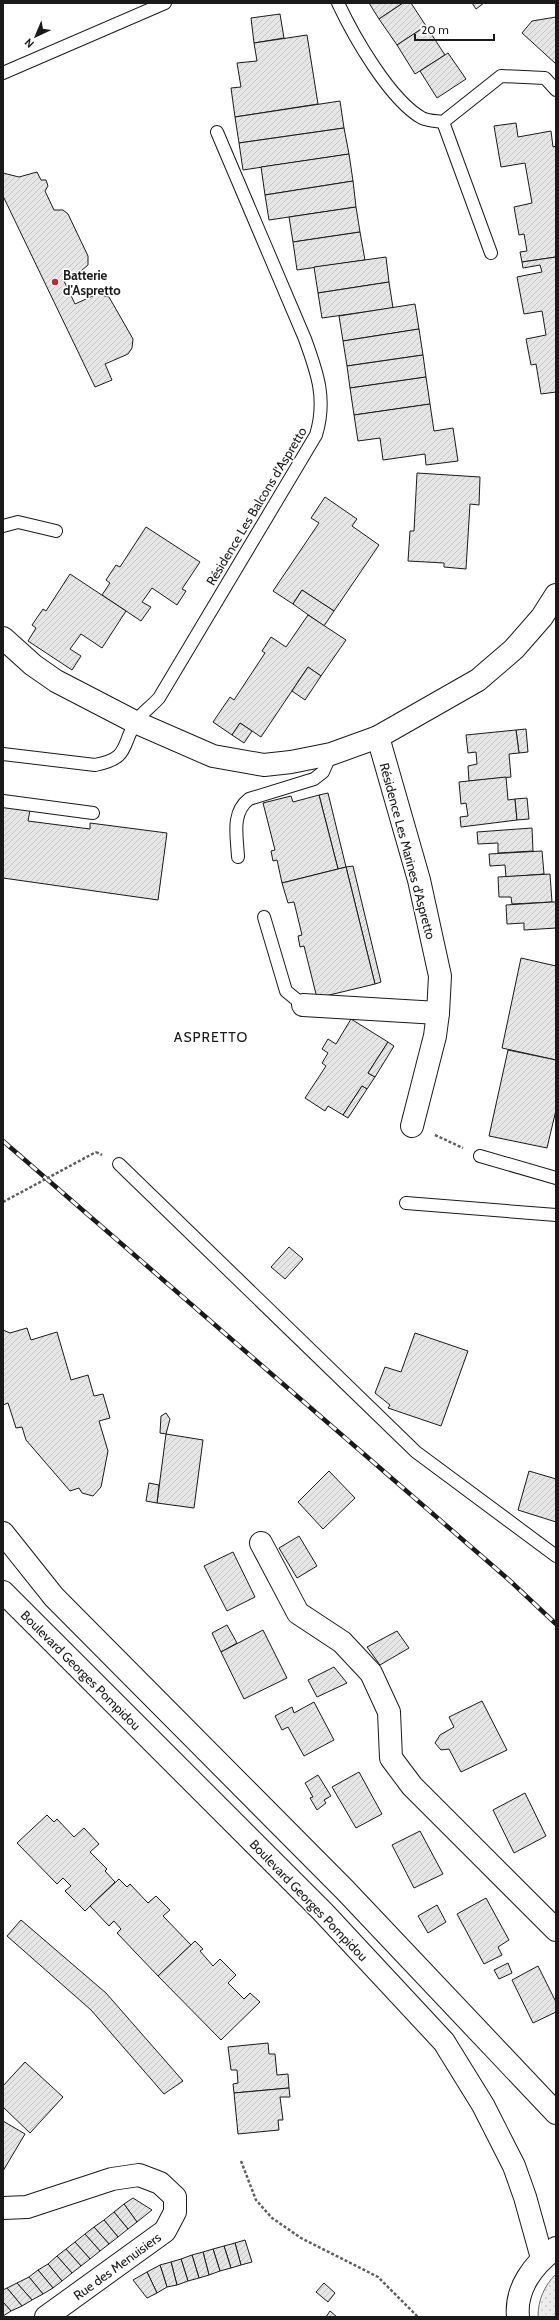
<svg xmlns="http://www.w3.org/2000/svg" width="559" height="2320" font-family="Cabin,sans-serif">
  <defs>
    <pattern id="grass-dots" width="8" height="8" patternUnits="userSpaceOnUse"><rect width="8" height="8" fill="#ededed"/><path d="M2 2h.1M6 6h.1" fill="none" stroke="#cbcbcb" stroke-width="1.8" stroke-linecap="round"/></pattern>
    <pattern id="building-hatch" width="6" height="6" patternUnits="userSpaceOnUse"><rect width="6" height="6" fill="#e6e6e6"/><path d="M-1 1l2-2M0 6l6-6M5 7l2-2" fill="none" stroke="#c5c5c5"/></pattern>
  </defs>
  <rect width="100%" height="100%" fill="#fff"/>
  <path fill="url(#grass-dots)" stroke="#6a6a6a" d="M556 2274V2317H538C538 2300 544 2286 556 2274Z"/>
  <g fill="url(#building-hatch)" stroke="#1a1a1a">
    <polygon points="369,3 403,3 379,19"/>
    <polygon points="403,3 411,3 426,26 397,45 379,19"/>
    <polygon points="472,3 484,3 476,9"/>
    <polygon points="280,14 284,38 254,43 251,18"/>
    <polygon points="556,17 556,64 522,33 532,21"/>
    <polygon points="426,26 445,55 415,74 397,45"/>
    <polygon points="307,35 318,104 235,117 231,88 241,87 237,63 257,61 254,43"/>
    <polygon points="448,53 466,79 437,98 420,71"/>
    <polygon points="340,101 344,128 239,143 235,117"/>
    <polygon points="516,123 518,137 551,131 553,147 556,146 556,257 522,262 520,252 527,251 524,234 519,235 514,207 532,203 525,163 501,167 494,126"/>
    <polygon points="344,128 349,154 243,170 239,143"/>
    <polygon points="349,154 353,181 265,195 261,167"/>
    <polygon points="37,172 41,180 46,180 48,186 45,191 54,210 63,210 68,214 88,256 88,265 81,271 63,279 75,304 97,294 109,297 133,339 132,348 128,354 105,364 112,380 95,387 3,196 3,173 19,177"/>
    <polygon points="353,181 356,207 269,220 265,195"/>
    <polygon points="356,207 360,232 293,242 289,217"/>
    <polygon points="360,232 365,260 297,270 293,242"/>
    <polygon points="386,257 389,282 318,293 314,267"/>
    <polygon points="556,257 556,392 541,394 536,364 531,365 526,339 546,335 542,311 524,314 517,277 542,272 540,265 523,268 522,262"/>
    <polygon points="389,282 393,308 322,318 318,293"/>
    <polygon points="415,304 419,329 343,341 339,316"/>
    <polygon points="419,329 423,355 347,366 343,341"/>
    <polygon points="423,355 426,377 350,388 347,366"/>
    <polygon points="426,377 430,404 354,415 350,388"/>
    <polygon points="430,404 434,431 453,428 458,461 426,465 425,454 383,460 380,438 358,441 354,415"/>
    <polygon points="417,473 480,477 479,505 470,504 466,569 444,567 444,563 408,561 410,531 414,531"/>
    <polygon points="325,497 357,519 352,526 379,545 334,611 302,590 293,604 273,591 319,523 311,518"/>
    <polygon points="146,527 200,562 182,589 186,591 177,605 152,588 142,602 151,607 141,621 102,595 110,583 106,580 116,565 120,567"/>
    <polygon points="70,574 126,611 102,648 81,634 70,649 81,656 72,670 28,641 36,628 32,625 43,609 46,611"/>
    <polygon points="302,590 334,611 324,626 293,604"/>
    <polygon points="308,615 346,640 321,676 308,667 261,737 240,723 232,735 213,722 230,697 234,700 265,653 262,651 271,637 286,647"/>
    <polygon points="308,667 321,676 305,700 292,691"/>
    <polygon points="240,723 252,731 244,743 232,735"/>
    <polygon points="526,729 528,752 519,753 516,730"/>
    <polygon points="516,730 519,753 509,754 511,777 469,781 468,766 477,764 476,752 468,753 466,735"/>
    <polygon points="506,777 508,800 515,799 517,820 461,827 460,817 468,816 466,803 461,804 459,782"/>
    <polygon points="328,793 346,867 338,869 319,795"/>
    <polygon points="319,795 338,869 282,883 277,860 273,861 271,851 275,850 263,803 291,796 293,802"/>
    <polygon points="527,798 529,819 517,820 515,799"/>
    <polygon points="3,807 30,810 28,821 90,829 90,823 167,833 158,900 3,878"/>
    <polygon points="532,828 533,851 498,853 498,843 478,844 477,832"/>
    <polygon points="542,851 544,874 506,877 505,865 490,866 489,854"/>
    <polygon points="353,866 381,982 375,984 346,867"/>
    <polygon points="346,867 375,984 317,998 304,946 300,947 298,936 302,935 294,902 288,903 282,883"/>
    <polygon points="550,874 552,902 512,904 511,897 499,897 498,877"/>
    <polygon points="552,902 556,902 556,928 524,930 524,923 507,924 506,905"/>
    <polygon points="521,958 556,966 556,1060 502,1048"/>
    <polygon points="351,1019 388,1042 368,1073 375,1077 367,1089 362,1086 343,1115 328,1106 325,1111 305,1098 326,1066 322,1063 328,1053 322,1049 328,1039 336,1044"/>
    <polygon points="388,1042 394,1046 375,1077 368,1073"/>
    <polygon points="508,1050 556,1060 556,1110 547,1148 489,1136"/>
    <polygon points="362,1086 367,1089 348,1118 343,1115"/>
    <polygon points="289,1247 303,1259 285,1279 271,1267"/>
    <polygon points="27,1328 31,1340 57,1332 71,1380 88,1375 94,1396 103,1394 110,1418 99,1421 108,1451 101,1487 93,1496 82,1493 79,1488 70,1491 26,1440 22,1427 16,1428 8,1403 3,1405 3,1330 10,1333"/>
    <polygon points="415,1333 468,1351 441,1426 388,1408 390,1405 375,1393 385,1367 401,1372"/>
    <polygon points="166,1413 170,1419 166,1434 160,1433 161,1416"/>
    <polygon points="166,1434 203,1440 194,1508 157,1503"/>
    <polygon points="329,1471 355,1498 323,1529 298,1502"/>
    <polygon points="529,1471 556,1479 556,1522 518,1510"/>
    <polygon points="149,1483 159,1485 157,1503 146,1501"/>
    <polygon points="299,1536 317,1566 297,1578 279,1548"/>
    <polygon points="233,1552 255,1597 227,1611 204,1566"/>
    <polygon points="227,1625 237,1643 221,1652 212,1633"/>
    <polygon points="263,1630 287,1678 244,1699 221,1652"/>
    <polygon points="397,1631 409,1648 380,1665 367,1647"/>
    <polygon points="334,1667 347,1683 317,1697 308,1680"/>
    <polygon points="482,1701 507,1750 461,1772 449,1749 441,1750 435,1743 440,1735 454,1727 449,1717"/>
    <polygon points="314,1702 334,1740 304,1756 288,1727 282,1730 275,1716 292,1707 294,1713"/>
    <polygon points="359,1772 382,1814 356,1828 332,1787"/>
    <polygon points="318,1775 331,1796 324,1800 326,1803 317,1810 310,1798 313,1797 305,1783"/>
    <polygon points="525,1793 546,1836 514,1853 493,1810"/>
    <polygon points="47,1815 54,1822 57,1819 74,1837 84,1828 99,1844 90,1852 107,1869 105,1871 115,1882 85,1911 65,1891 71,1886 63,1878 57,1884 17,1843"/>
    <polygon points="420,1831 443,1874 414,1888 392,1845"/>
    <polygon points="119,1879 127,1887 130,1884 148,1903 156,1896 170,1910 163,1916 191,1945 158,1976 117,1933 121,1929 114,1921 109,1926 90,1906"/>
    <polygon points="486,1898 509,1940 498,1947 502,1955 484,1964 457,1914"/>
    <polygon points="437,1905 446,1922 428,1933 418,1916"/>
    <polygon points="21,1920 106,1993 183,2081 164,2094 91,2010 7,1936"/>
    <polygon points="195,1941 203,1949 200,1951 213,1966 220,1959 236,1975 228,1983 244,1999 250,1993 260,2002 221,2040 158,1976"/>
    <polygon points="508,1963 512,1973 499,1979 494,1970"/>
    <polygon points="538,1966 556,2002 556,2012 533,2023 512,1980"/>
    <polygon points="268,2043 269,2054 275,2054 277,2075 288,2074 289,2088 234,2093 233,2084 238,2083 237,2070 231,2070 228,2047"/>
    <polygon points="25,2062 63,2097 30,2133 3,2107 3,2086"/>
    <polygon points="289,2088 290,2097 280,2097 283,2120 278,2120 279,2130 238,2134 234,2093"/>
    <polygon points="3,2121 25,2134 3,2171"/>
    <polygon points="133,2198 152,2210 137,2222 124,2204"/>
    <polygon points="124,2204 137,2222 128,2229 114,2212"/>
    <polygon points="114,2212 128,2229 118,2237 104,2220"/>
    <polygon points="104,2220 118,2237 109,2244 94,2227"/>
    <polygon points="94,2227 109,2244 100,2251 85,2234"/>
    <polygon points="85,2234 100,2251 90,2259 75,2242"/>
    <polygon points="245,2240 252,2262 241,2265 235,2243"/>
    <polygon points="75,2242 90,2259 81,2266 66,2249"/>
    <polygon points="235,2243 241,2265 231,2268 224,2246"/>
    <polygon points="224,2246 231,2268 220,2271 213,2249"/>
    <polygon points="66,2249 81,2266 72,2273 57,2256"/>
    <polygon points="213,2249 220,2271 209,2275 203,2252"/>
    <polygon points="203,2252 209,2275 199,2278 192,2255"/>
    <polygon points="192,2255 199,2278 188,2281 181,2259"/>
    <polygon points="57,2256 72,2273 62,2281 48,2264"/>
    <polygon points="181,2259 188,2281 177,2285 171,2262"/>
    <polygon points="171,2262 177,2285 167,2287 160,2265"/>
    <polygon points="48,2264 62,2281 53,2288 38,2270"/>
    <polygon points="160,2265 167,2287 157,2293 147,2272"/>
    <polygon points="38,2270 53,2288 43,2294 29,2277"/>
    <polygon points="147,2272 157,2293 147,2298 133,2280"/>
    <polygon points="29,2277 43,2294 32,2300 17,2283"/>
    <polygon points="17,2283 32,2300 22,2306 7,2288"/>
    <polygon points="324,2283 335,2293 328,2302 316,2292"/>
    <polygon points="7,2288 22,2306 11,2311 3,2302 3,2290"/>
    <polygon points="3,2302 11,2311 3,2316"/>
    <polygon points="330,2311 337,2317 326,2317"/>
  </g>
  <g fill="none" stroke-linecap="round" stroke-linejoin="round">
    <defs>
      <g id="service">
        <path d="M338 3C354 37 390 100 422 118 428 121 437 121 443 122L501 76 545 78 556 90"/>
        <polyline points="3,73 165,3"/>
        <polyline points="443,122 491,253"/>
        <polyline points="3,526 18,522 56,531"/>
        <path d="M3 754 95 765C129 758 121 748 135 723 140 714 152 706 159 698L316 435C327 399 317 372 305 339L217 132"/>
        <polyline points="3,801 93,813"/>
        <path d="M238 857C237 836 231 813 249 799L314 779 323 772 331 754"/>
        <polyline points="264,917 286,991 303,1005"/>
        <polyline points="480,1156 556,1178"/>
        <polyline points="119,1164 416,1452 556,1556"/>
        <polyline points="406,1203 556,1215"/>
      </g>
      <g id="minor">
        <polyline points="3,638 33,665 56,681 135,722 213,756 264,765 291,762 331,754 378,737 478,680 514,649 542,617 556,595"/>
        <polyline points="378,737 419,880 440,976 438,1013 435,1036 412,1126"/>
        <polyline points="303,1005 438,1013"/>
        <polyline points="261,1543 298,1613 342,1642 371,1673 389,1712 391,1758 412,1786 556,1930"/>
        <polyline points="3,2208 27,2207 112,2179 139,2175 160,2183 175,2197 175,2212 165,2231 46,2317"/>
      </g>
      <g id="primary">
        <polyline points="3,1533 54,1597 345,1890 556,2113"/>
        <polyline points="3,1592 323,1912 444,2042 483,2105 514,2166 525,2197 542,2258"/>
        <path d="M518 2317C515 2288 534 2264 556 2248"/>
      </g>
    </defs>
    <use href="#service" stroke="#1a1a1a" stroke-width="14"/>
    <use href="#minor" stroke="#1a1a1a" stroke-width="24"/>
    <use href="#primary" stroke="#1a1a1a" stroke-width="24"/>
    <g stroke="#5f5f5f" stroke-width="2.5" stroke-dasharray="3 2" stroke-linecap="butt">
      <polyline points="435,1135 463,1148"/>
      <polyline points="96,1152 102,1155"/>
      <polyline points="241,2161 256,2200 272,2218 301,2238 378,2277 418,2317"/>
    </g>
    <use href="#service" stroke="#fff" stroke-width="12"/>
    <use href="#minor" stroke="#fff" stroke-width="22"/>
    <use href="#primary" stroke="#fff" stroke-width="22"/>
    <defs>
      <polyline id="rail" points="3,1141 508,1579 556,1624"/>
    </defs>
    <use href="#rail" stroke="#1a1a1a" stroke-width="4.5"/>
    <use href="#rail" stroke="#fff" stroke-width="3" stroke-dasharray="9" stroke-linecap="butt"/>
    <polyline stroke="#5f5f5f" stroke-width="2.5" stroke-dasharray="3 2" stroke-linecap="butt" points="3,1202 96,1152"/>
  </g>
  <circle fill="#c62828" stroke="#fff" stroke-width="1.5" cx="55" cy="282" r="4"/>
  <g text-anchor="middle" stroke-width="3" stroke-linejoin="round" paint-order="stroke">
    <g font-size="13" font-weight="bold" fill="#1a1a1a" stroke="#fff" text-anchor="start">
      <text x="63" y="280">Batterie<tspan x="63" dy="15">d'Aspretto</tspan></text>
    </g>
    <g font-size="13" fill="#1a1a1a" stroke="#fff">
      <text transform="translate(256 506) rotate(-59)" y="5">Résidence Les Balcons d'Aspretto</text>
      <text transform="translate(408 851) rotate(75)" y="5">Résidence Les Marines d'Aspretto</text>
      <text transform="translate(81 1670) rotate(45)" y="5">Boulevard Georges Pompidou</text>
      <text transform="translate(309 1900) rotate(46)" y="5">Boulevard Georges Pompidou</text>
      <text transform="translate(117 2266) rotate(-36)" y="5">Rue des Menuisiers</text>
    </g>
    <g font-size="14" letter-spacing="1" fill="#1a1a1a" stroke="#fff">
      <text x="211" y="1042">ASPRETTO</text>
    </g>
  </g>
  <rect width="559" height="2320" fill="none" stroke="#1a1a1a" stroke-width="8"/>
  <g transform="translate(36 36) rotate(224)" stroke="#ffffff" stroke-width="3" paint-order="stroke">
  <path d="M0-3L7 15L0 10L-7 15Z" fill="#1a1a1a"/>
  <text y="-6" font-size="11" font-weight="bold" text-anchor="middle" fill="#1a1a1a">N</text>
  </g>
  <path d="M415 34v6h79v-6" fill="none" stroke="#1a1a1a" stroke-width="2"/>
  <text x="421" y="34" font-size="12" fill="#1a1a1a" stroke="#ffffff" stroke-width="3" paint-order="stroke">20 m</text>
</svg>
